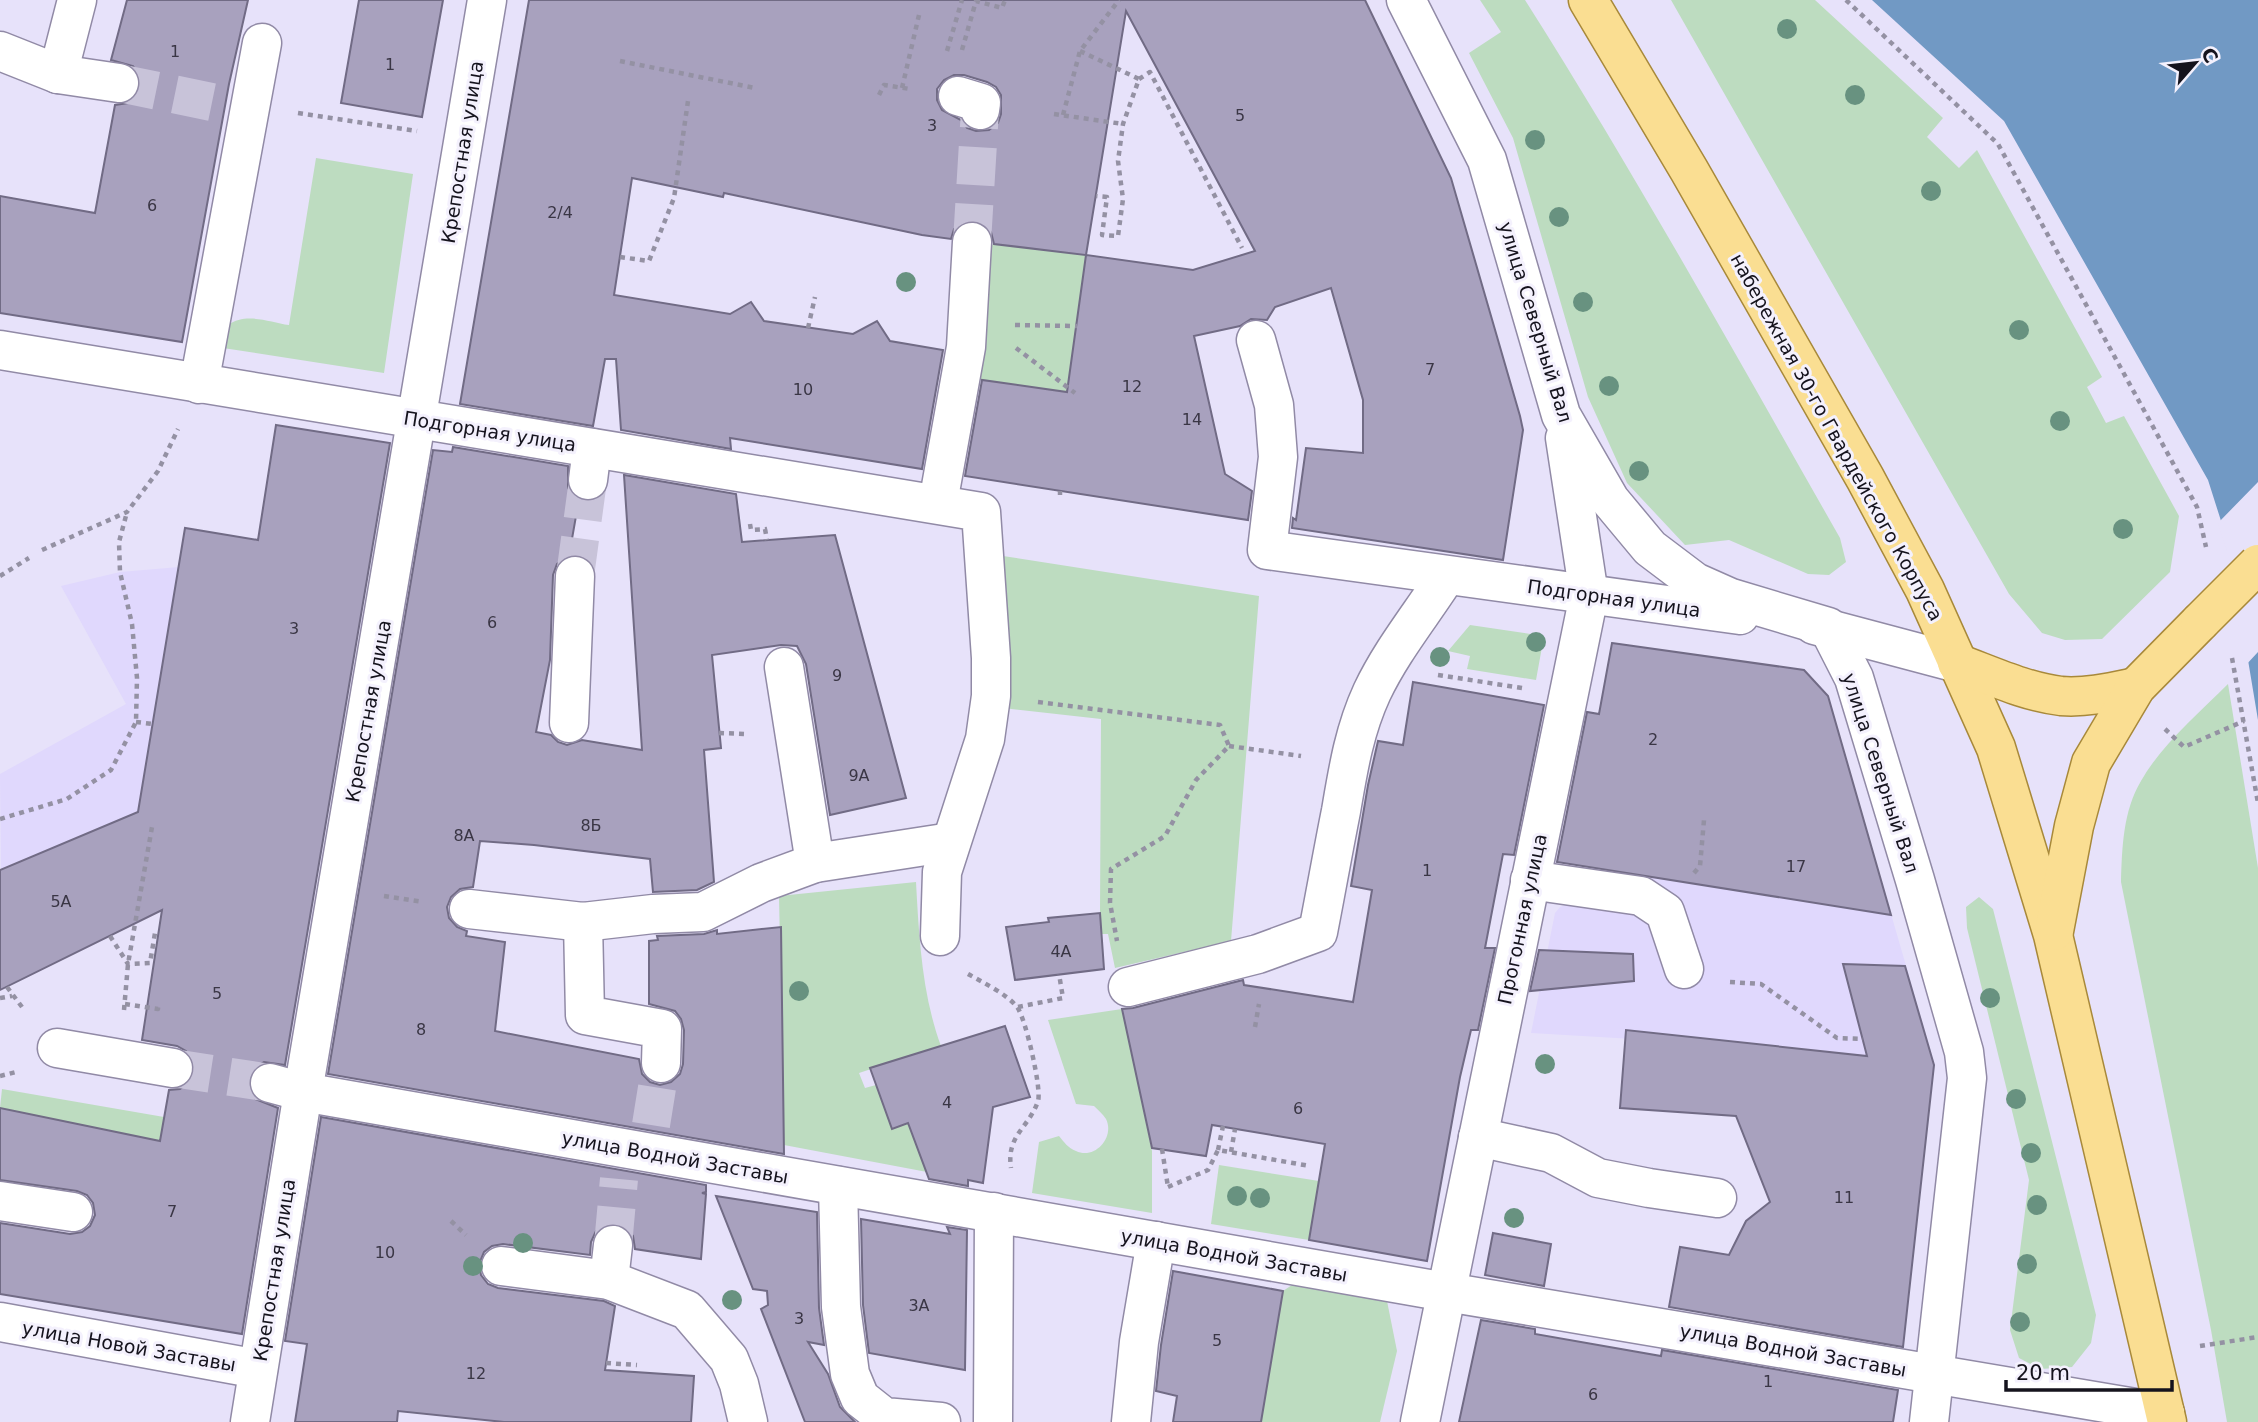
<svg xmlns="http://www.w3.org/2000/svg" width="2258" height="1422" font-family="'DejaVu Sans',sans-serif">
  <rect width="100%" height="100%" fill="#e7e2fa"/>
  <g fill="#e0d8fd">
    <polygon points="179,567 138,813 1,870 0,774 126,704 61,586 120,572"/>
    <polygon points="1612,643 1804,670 1828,696 1935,1066 1867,1056 1752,1046 1531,1033 1555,913 1560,907 1569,904 1579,887 1588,837 1578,822"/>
  </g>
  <g fill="#bddcc0">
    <path d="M1480 0H1525C1636 175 1737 357 1840 538L1846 562 1829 575 1808 574 1729 540 1685 545 1627 483 1588 397 1513 138 1469 53 1501 32Z"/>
    <polygon points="1671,0 1815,0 1943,118 1927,137 1959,168 1977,150 2102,377 2087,387 2106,423 2124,416 2179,516 2170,572 2102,639 2065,640 2042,633 2009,594"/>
    <path d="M316 158 413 174 384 373 223 348 228 325C246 312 269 322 289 325Z"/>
    <polygon points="989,244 1086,255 1077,326 1085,395 979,380"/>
    <polygon points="1003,556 1259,596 1231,941 1115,968 1108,934 1101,934 1100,913 1101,719 1003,708"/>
    <polygon points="1470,625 1544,636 1536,680 1467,669 1470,656 1448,651"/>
    <path d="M2228 684 2258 868V1422H2227L2211 1330 2121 882C2122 848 2123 811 2141 781 2162 744 2198 714 2228 684Z"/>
    <path d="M916 882C919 937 922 995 941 1046L859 1073 865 1088 876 1085 892 1129 908 1123 927 1172 784 1145 779 896Z"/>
    <polygon points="1979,897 1993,909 2096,1315 2091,1343 2072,1367 2040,1369 2019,1358 2010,1330 2029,1180 1967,928 1966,907"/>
    <path d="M1122 1009 1152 1151V1213L1032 1193 1039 1142 1059 1136C1064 1142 1068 1148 1076 1151 1095 1160 1115 1137 1106 1119 1103 1114 1098 1110 1094 1106L1076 1104 1048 1020Z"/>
    <polygon points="2,1089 164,1117 162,1141 0,1108"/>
    <polygon points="1219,1165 1319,1181 1309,1240 1211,1224"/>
    <polygon points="1292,1285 1387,1301 1397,1351 1380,1422 1261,1422 1283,1291"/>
  </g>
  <polygon fill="#7199c4" points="1872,0 2258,0 2258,720 2229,546 2208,480 2004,121"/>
  <polygon fill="#e7e2fa" points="2258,482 2258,652 2245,666 2226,547 2218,523"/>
  <g fill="#a8a1be" stroke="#716b85" stroke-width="2" fill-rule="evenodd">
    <polygon points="127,0 248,0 229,84 182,342 0,313 0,196 95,213 115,105 128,103 136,96 140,87 140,76 133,66 111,60"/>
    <polygon points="359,0 443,0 422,117 341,103"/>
    <path d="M529 0H1365L1451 178 1520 416 1523 430 1503 560 1292 528 1293 518 1296 520 1306 448 1363 453V400L1331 288 1275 307 1267 320 1251 319 1240 326 1194 336 1225 474 1252 491 1248 520 965 476 982 380 1067 392 1086 255 994 244 991 232 983 223 974 220 962 223 954 229 951 239 922 235 724 193 723 197 632 178 614 295 730 314 751 302 764 321 853 334 877 321 890 341 943 350 922 469 730 438 731 449 621 430 616 359H605L593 426 460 404ZM1126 11 1255 251 1193 270 1086 255ZM954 75H964L987 82 996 87 1001 95V114L998 123 989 130 976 131 967 128 961 120 942 110 937 100V89L944 80Z"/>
    <polygon points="276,425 390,443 285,1065 264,1062 254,1068 249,1078 249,1089 255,1099 278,1108 242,1334 0,1294 0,1223 70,1234 82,1232 90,1226 95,1215 93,1203 87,1195 77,1191 0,1180 0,1108 160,1141 169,1090 180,1089 189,1082 195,1071 193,1060 186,1051 177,1046 142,1040 162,910 0,990 0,870 138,812 185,528 258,540"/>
    <polygon points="453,447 568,466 568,488 574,497 579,499 569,556 557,564 553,575 550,660 536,732 551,735 558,742 567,745 582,740 642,750 624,475 736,494 742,542 835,535 906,798 830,815 806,664 797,646 781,645 712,655 721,748 704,750 714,882 697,890 653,892 650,859 534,845 480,841 473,887 460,889 451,897 447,907 449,918 457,927 467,931 466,936 505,942 495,1031 639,1059 642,1074 650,1082 660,1085 671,1082 680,1074 683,1064 684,1030 681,1019 675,1011 649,1004 649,941 658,940 657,936 704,934 717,930 717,934 781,927 784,1154 328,1074 433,450 452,452"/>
    <polygon points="1612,643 1804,670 1828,696 1891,915 1557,862 1587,712 1599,714"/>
    <polygon points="1413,682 1544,705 1514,855 1503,854 1485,948 1495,948 1478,1030 1471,1030 1460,1077 1427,1261 1309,1240 1325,1144 1212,1125 1206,1156 1152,1148 1122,1009 1133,1008 1243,980 1244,985 1353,1002 1372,890 1351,886 1368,785 1378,741 1403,745"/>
    <polygon points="1100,913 1104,969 1015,980 1006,927 1049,922 1048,918"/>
    <polygon points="1539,950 1633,954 1634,981 1530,991"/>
    <polygon points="1843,964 1905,966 1934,1065 1903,1347 1669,1307 1680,1247 1729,1255 1746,1221 1770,1202 1736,1116 1620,1108 1626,1030 1867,1056"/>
    <polygon points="1005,1026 1030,1097 993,1107 983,1183 968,1180 968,1186 929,1179 908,1123 892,1129 870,1068"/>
    <polygon points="321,1117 706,1185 706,1192 702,1193 706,1194 701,1259 635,1249 633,1236 625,1227 615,1223 605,1225 596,1231 591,1242 590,1255 503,1244 492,1246 484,1252 479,1264 481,1275 488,1284 498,1288 604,1301 615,1306 605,1370 694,1376 691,1422 504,1422 398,1411 397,1422 295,1422 307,1344 285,1341"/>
    <polygon points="716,1196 817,1212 819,1308 824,1345 808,1342 828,1374 840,1407 855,1422 805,1422 761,1309 768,1305 767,1291 753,1289"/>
    <polygon points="861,1219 950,1234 947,1227 967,1230 965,1370 869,1353 863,1305"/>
    <polygon points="1493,1233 1551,1244 1544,1286 1485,1275"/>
    <polygon points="1173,1271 1283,1291 1261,1422 1173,1422 1177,1396 1156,1391 1161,1345"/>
    <polygon points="1481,1320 1535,1329 1535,1334 1661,1356 1662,1350 1898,1390 1893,1422 1459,1422"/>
  </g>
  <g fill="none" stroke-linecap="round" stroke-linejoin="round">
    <g stroke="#c8c3d9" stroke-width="38" stroke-dasharray="38 19" stroke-linecap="butt">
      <polyline points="119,83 226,105"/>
      <polyline points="972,242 980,110"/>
      <polyline points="575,576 588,480"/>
      <polyline points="173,1068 270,1083"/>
      <polyline points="651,1125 661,1063"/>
      <polyline points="613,1245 619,1179"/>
    </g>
    <defs>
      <g id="minor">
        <polyline points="1406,0 1487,160 1561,415 1610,500 1650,548 1695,582 1731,598 1828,627 1854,678 1915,880 1964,1052 1967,1078 1929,1422"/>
        <polyline points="0,51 58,74 119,83"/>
        <polyline points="58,74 77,0"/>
        <polyline points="958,96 981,103 980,110"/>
        <polyline points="1256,340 1274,405 1278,457 1267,550 1740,615"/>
        <polyline points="0,350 981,512 991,658 991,696 985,739 942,872 940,936"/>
        <polyline points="199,384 262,43"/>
        <polyline points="588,480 592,448"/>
        <polyline points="938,503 966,347 972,242"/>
        <polyline points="1814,625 1957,663"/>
        <polyline points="784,667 815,863"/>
        <polyline points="569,723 575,576"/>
        <polyline points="1530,880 1641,896 1665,912 1684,969"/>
        <polyline points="469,909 583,922 653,914 703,912 761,883 815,863 951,842"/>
        <polyline points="583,922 585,1015 662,1029 661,1063"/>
        <path d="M1128 987 1258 954 1318 932C1326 891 1333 851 1341 811 1348 770 1354 731 1372 692 1392 650 1421 615 1446 576"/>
        <polyline points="57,1048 173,1068"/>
        <polyline points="270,1083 303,1092 1423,1288 2165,1413"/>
        <polyline points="1478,1137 1551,1153 1598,1178 1649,1188 1717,1198"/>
        <polyline points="838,1186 841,1307 850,1374 860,1398 884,1417 941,1422"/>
        <polyline points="0,1201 73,1212"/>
        <polyline points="501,1266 609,1280 687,1310 729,1359 739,1384 748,1422"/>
        <polyline points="609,1280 613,1245"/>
        <polyline points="0,1322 258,1369"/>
        <polyline points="250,1422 303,1092 487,0"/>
        <polyline points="993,1422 994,1212"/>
        <polyline points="1131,1422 1139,1342 1156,1241"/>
        <polyline points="1420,1422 1589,595 1565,438"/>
      </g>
      <g id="major">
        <polyline points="1588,0 1689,170 1865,478 1925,590 1996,748 2053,935 2167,1422"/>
        <path d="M1957 663C1990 675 2026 692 2061 696 2086 698 2112 692 2136 687"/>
        <polyline points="2054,931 2074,826 2091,763 2136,687 2200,622"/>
      </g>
    </defs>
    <use href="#minor" stroke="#918aa6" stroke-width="41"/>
    <use href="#major" stroke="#a8893a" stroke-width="41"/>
    <g stroke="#9491a3" stroke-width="4.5" stroke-dasharray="5 5" stroke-linecap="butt">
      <polyline points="1846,0 1998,144 2197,507 2206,547"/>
      <polyline points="962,50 976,1 1002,8 1005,0"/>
      <polyline points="947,51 962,0"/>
      <polyline points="1080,51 1139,79 1123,124 1118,161 1123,199 1118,236 1102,235 1107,197 1096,196"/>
      <polyline points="620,61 755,88"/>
      <polyline points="1139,79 1150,72 1242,248"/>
      <polyline points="902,88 919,15"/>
      <polyline points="879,95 884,85 910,89"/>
      <polyline points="298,113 417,131"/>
      <polyline points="1054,114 1123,124"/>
      <polyline points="1063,115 1080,51 1119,0"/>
      <polyline points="620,257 649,261 674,198 688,101"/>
      <polyline points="1015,325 1077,326"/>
      <polyline points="808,328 815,297"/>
      <polyline points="1016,348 1075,393"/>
      <polyline points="1060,495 1060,491"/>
      <polyline points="750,524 751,530 767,529"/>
      <polyline points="765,529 767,540"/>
      <polyline points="42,550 127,512 158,471 178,429"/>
      <polyline points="0,576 29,558"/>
      <polyline points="2232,658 2258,803"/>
      <polyline points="1438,675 1522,688"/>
      <polyline points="1038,702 1220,725 1229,746 1196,780 1165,836 1111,869 1110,903 1117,941"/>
      <polyline points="136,722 153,724"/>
      <polyline points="2165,729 2184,747 2244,721"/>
      <polyline points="719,733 746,734"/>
      <polyline points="1229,746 1301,756"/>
      <polyline points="0,819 67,799 111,770 136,722 137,678 132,624 120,572 119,542 127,512"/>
      <polyline points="1694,873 1700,866 1704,820"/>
      <polyline points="384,896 423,902"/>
      <polyline points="110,936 128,964 150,963 155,933"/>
      <path d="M968 974C982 982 1007 994 1017 1007 1025 1016 1042 1089 1038 1101 1029 1128 1006 1135 1011 1168"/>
      <polyline points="1730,982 1761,984 1837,1038 1863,1039"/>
      <polyline points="7,987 25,1011"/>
      <polyline points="0,998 12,996"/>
      <polyline points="125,1004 158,1009 158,1005"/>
      <polyline points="1018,1007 1063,998 1059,974"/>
      <polyline points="124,1010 128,964 152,827"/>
      <polyline points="1255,1027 1259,1004"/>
      <polyline points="0,1076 16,1072"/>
      <polyline points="1162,1149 1168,1187"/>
      <polyline points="1218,1150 1223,1126"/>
      <polyline points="1231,1152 1235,1129"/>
      <polyline points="1168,1187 1208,1170 1218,1150 1310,1166"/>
      <polyline points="451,1221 466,1235"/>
      <polyline points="2200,1346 2258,1337"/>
      <polyline points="606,1363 637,1365"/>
    </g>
    <use href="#minor" stroke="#fff" stroke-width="38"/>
    <use href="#major" stroke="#fade92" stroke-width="38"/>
    <defs>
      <polyline id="major-bridge" points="2200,622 2258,564"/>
    </defs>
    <use href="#major-bridge" stroke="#a8893a" stroke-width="41" stroke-linecap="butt"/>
    <use href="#major-bridge" stroke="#fade92" stroke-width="38"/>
  </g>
  <g fill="#689280">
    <circle cx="1787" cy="29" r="10"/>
    <circle cx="1855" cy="95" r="10"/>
    <circle cx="1535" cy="140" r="10"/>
    <circle cx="1931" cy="191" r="10"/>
    <circle cx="1559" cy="217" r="10"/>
    <circle cx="906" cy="282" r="10"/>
    <circle cx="1583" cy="302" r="10"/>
    <circle cx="2019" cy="330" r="10"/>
    <circle cx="1609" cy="386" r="10"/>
    <circle cx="2060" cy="421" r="10"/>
    <circle cx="1639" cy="471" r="10"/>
    <circle cx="2123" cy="529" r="10"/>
    <circle cx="1536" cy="642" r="10"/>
    <circle cx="1440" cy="657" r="10"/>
    <circle cx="799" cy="991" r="10"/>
    <circle cx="1990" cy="998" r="10"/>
    <circle cx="1545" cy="1064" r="10"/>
    <circle cx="2016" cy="1099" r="10"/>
    <circle cx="2031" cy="1153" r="10"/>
    <circle cx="1237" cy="1196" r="10"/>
    <circle cx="1260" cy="1198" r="10"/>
    <circle cx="2037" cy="1205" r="10"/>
    <circle cx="1514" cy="1218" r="10"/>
    <circle cx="523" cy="1243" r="10"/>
    <circle cx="2027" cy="1264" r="10"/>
    <circle cx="473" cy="1266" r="10"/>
    <circle cx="732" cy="1300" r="10"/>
    <circle cx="2020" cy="1322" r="10"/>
  </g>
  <g text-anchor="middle" stroke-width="6" stroke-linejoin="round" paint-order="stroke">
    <g font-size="16" fill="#3a3645">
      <text x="175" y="57">1</text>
      <text x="390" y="70">1</text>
      <text x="1240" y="121">5</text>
      <text x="932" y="131">3</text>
      <text x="152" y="211">6</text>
      <text x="560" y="218">2/4</text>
      <text x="1430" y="375">7</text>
      <text x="1132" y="392">12</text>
      <text x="803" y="395">10</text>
      <text x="1192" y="425">14</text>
      <text x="492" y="628">6</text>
      <text x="294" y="634">3</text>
      <text x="837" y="681">9</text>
      <text x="1653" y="745">2</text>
      <text x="859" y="781">9А</text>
      <text x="591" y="831">8Б</text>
      <text x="464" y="841">8А</text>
      <text x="1796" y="872">17</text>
      <text x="1427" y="876">1</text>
      <text x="61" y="907">5А</text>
      <text x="1061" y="957">4А</text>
      <text x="217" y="999">5</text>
      <text x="421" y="1035">8</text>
      <text x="947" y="1108">4</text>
      <text x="1298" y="1114">6</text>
      <text x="1844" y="1203">11</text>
      <text x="172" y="1217">7</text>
      <text x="385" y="1258">10</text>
      <text x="919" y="1311">3А</text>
      <text x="799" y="1324">3</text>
      <text x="1217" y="1346">5</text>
      <text x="476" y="1379">12</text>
      <text x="1768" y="1387">1</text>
      <text x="1593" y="1400">6</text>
    </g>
    <g font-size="19" fill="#15131d" stroke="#f4f1fd">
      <text transform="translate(462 152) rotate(-81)" y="7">Крепостная улица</text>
      <text transform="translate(1536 322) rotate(73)" y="7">улица Северный Вал</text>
      <text transform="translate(490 431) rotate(9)" y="7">Подгорная улица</text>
      <text transform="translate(1837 437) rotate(61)" y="7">набережная 30-го Гвардейского Корпуса</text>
      <text transform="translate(1614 598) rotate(8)" y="7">Подгорная улица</text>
      <text transform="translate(368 711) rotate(-80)" y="7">Крепостная улица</text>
      <text transform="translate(1881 773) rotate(72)" y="7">улица Северный Вал</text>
      <text transform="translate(1522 919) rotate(-78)" y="7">Прогонная улица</text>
      <text transform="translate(675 1157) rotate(10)" y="7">улица Водной Заставы</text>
      <text transform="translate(1234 1255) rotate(10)" y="7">улица Водной Заставы</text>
      <text transform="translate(274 1270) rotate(-81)" y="7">Крепостная улица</text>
      <text transform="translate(129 1346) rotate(10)" y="7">улица Новой Заставы</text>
      <text transform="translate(1793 1350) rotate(10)" y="7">улица Водной Заставы</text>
    </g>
  </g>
  <g transform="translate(2195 63) rotate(62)" stroke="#f4f1fd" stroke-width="5" paint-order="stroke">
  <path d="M0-5L12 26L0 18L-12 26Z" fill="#15131d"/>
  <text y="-10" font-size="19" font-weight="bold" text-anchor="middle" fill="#15131d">С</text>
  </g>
  <path d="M2006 1380v10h166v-10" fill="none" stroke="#15131d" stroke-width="3.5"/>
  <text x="2016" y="1380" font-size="21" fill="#15131d" stroke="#f4f1fd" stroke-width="5" paint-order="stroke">20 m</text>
</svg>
